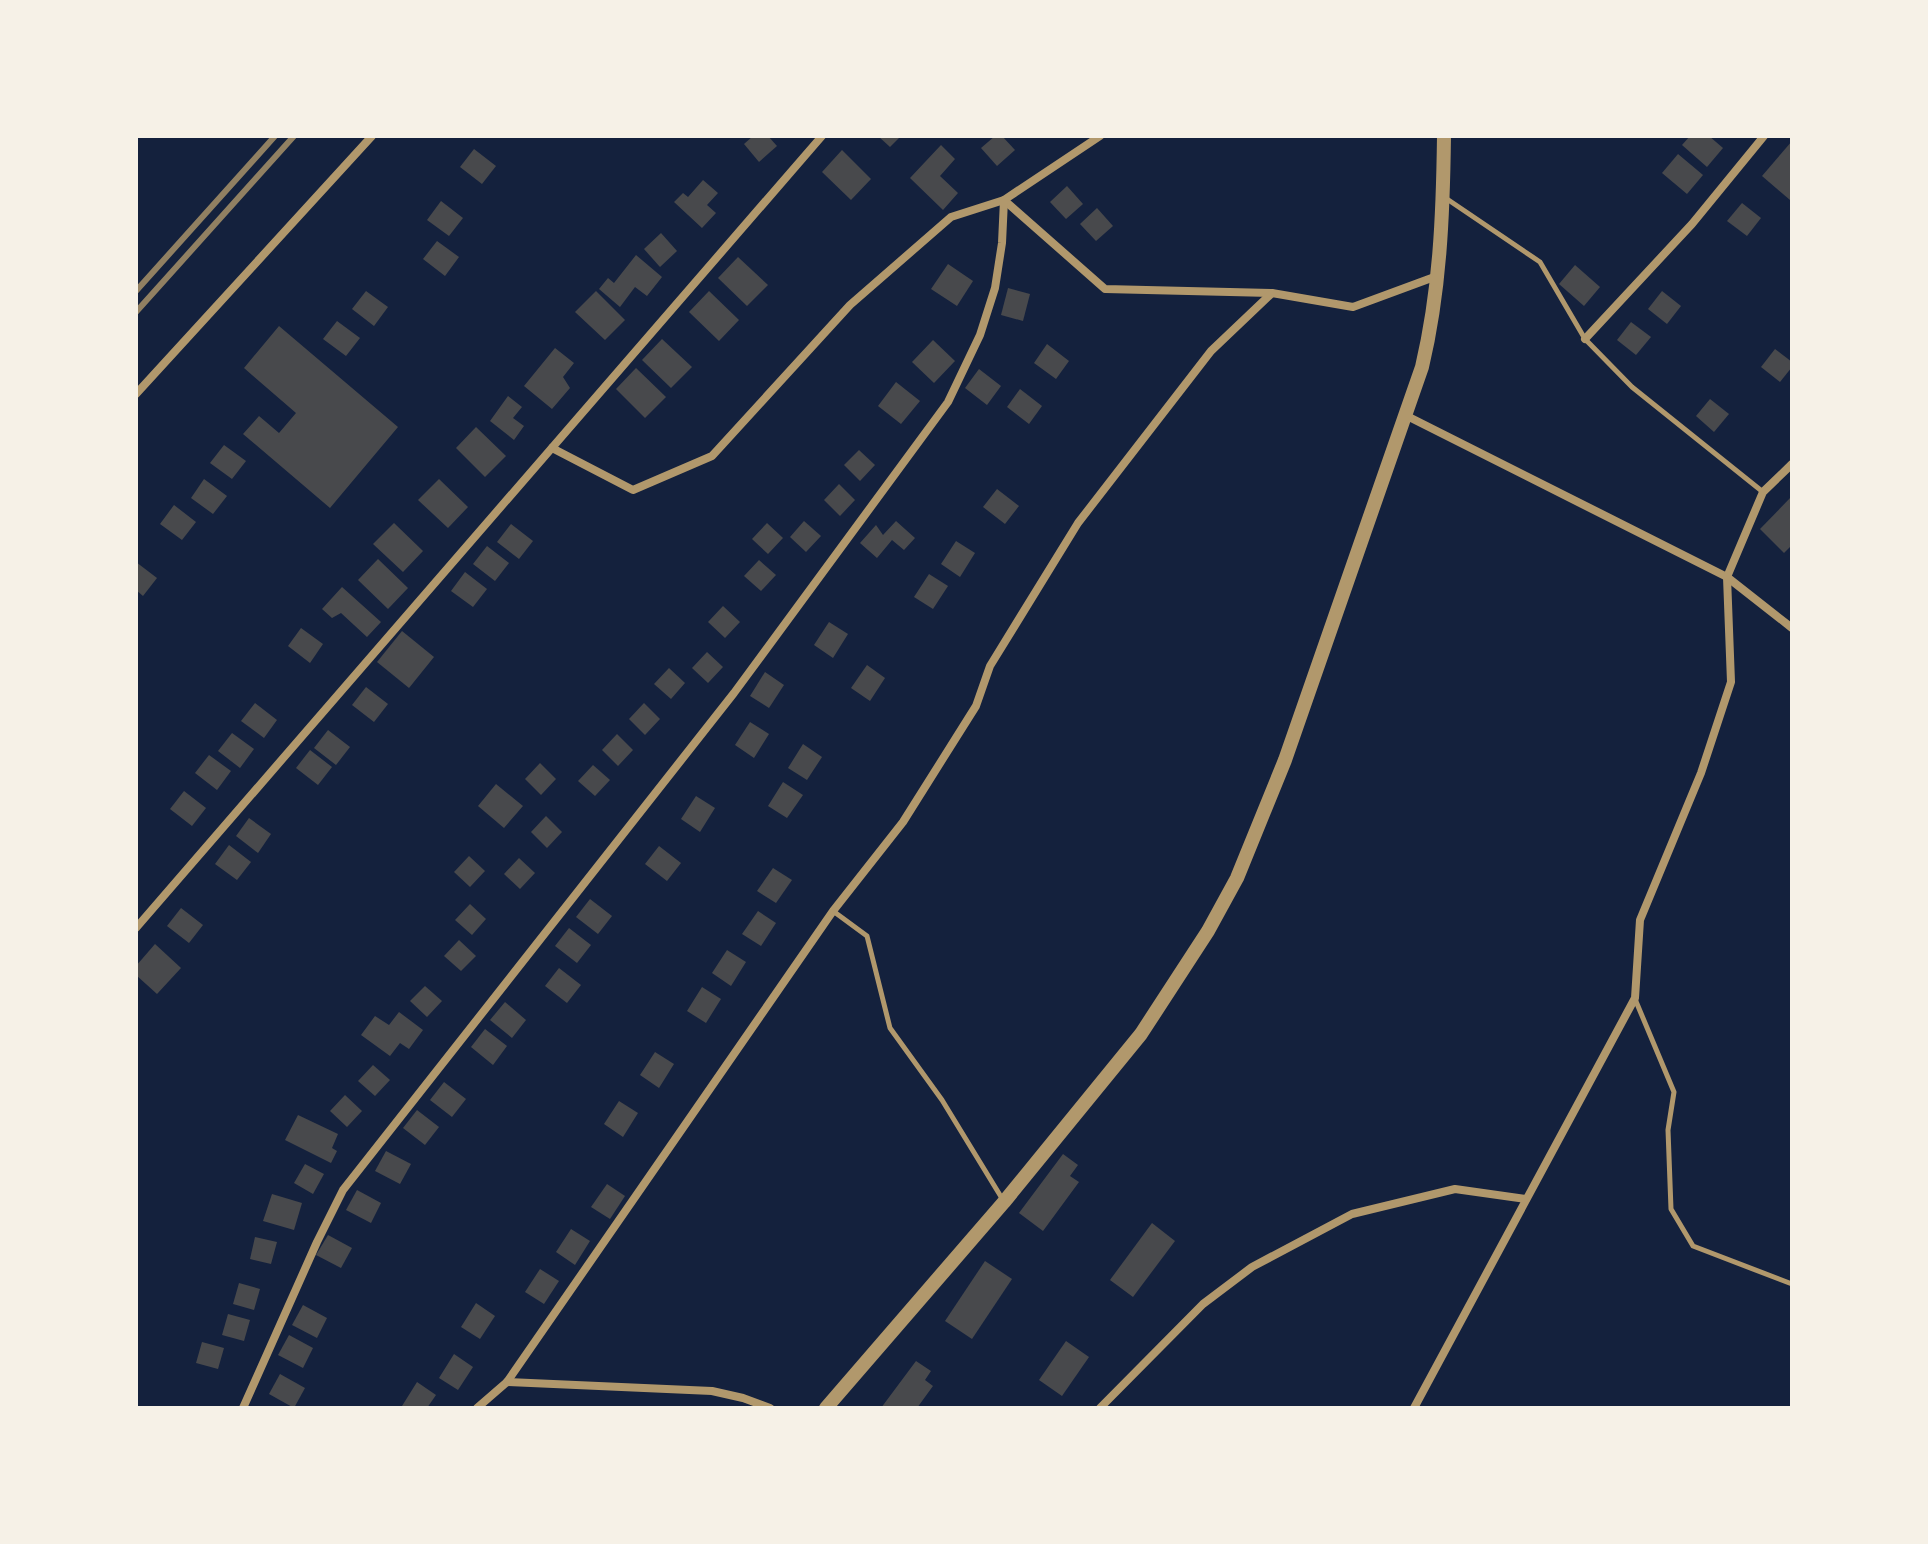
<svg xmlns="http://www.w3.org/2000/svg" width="1928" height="1544" font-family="Helvetica,sans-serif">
  <rect width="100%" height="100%" fill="#14213d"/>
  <g fill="#48494c">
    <polygon points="753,136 768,136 777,146 759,162 744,144"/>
    <polygon points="878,136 901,136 890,147"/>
    <polygon points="995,136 1002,136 1015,150 997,166 981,148"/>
    <polygon points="1690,136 1709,136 1723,148 1707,167 1682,145"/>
    <polygon points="1792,141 1792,198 1790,200 1762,176"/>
    <polygon points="941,145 955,159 940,176 958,193 943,210 910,178"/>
    <polygon points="474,149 496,166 482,184 460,167"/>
    <polygon points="842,150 871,179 851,200 822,172"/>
    <polygon points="1678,154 1703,175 1687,194 1662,173"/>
    <polygon points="703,180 718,193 707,205 716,213 702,228 674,202 683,193 688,197"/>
    <polygon points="1067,186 1083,204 1066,219 1050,202"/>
    <polygon points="441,201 463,218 449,236 427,220"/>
    <polygon points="1742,203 1761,218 1747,236 1727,221"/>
    <polygon points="1097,208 1113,226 1096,241 1080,224"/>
    <polygon points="661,233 677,251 660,267 644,249"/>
    <polygon points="437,241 459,257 445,276 423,259"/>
    <polygon points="636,255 662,277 647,296 635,287 620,307 599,289 608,278 614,283"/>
    <polygon points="738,257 768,285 747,306 718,278"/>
    <polygon points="948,264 973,281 957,306 931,289"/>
    <polygon points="1575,265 1600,287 1584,306 1559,284"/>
    <polygon points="1008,288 1030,294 1023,321 1001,315"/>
    <polygon points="366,291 388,307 374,326 352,309"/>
    <polygon points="596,291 625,320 605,340 575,312"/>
    <polygon points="709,291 739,320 719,341 689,312"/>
    <polygon points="1662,291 1681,306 1667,324 1648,309"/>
    <polygon points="337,321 360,338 346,356 323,339"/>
    <polygon points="1631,322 1651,337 1636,355 1617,340"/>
    <polygon points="279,326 398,427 330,508 243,434 259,416 279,433 296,413 244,368"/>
    <polygon points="662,339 692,367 671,388 642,360"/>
    <polygon points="933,340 955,361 934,383 912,362"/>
    <polygon points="1047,344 1069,361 1056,379 1034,363"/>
    <polygon points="555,348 574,363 563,377 570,388 552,409 524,386"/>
    <polygon points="1775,349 1792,362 1792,367 1780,382 1761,367"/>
    <polygon points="636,368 666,397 645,418 616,389"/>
    <polygon points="979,369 1001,386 987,405 965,388"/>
    <polygon points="896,382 920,401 901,424 878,406"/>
    <polygon points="1020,389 1042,406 1029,424 1007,407"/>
    <polygon points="508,396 522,407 513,418 524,426 514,440 490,421"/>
    <polygon points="1710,399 1729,414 1714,432 1696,416"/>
    <polygon points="476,427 506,456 485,477 456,448"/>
    <polygon points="224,445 246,461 232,479 210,463"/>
    <polygon points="859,450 875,465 860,481 844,465"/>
    <polygon points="204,479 227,496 213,514 191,498"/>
    <polygon points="439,479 468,507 448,528 418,500"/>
    <polygon points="839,484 855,500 840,516 824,500"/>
    <polygon points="997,489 1019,506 1005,524 983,507"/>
    <polygon points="1792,496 1792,545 1784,553 1760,529"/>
    <polygon points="174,505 196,522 182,540 160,524"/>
    <polygon points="804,521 821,536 806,552 790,537"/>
    <polygon points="896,521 915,538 904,550 892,540 877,558 860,543 876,525 883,535"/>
    <polygon points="394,523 423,551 403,572 373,544"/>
    <polygon points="767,523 783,538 768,554 752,539"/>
    <polygon points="511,524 533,541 519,559 497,542"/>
    <polygon points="956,541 975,553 960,577 941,564"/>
    <polygon points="487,546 509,563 495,581 473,564"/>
    <polygon points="378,559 408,588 388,609 358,580"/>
    <polygon points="759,560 776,575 761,591 744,576"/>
    <polygon points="136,562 157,578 143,596 136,590"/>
    <polygon points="465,572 487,589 473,607 451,591"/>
    <polygon points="929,574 948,586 933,609 914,597"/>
    <polygon points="342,587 381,622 367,637 341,613 332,618 322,609"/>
    <polygon points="723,606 740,622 725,638 708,622"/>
    <polygon points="829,622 848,634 833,658 814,645"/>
    <polygon points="301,628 323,644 310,663 288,646"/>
    <polygon points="402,631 434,657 409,688 377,662"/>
    <polygon points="707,652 723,667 708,683 692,668"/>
    <polygon points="867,665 885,678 870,701 851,688"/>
    <polygon points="669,668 685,683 671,699 654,684"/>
    <polygon points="765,672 784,685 769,708 750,696"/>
    <polygon points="366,687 388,704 374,722 352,705"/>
    <polygon points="255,703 277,720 264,738 241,721"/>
    <polygon points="644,703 660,719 645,735 629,719"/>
    <polygon points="750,722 769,734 754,758 735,745"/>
    <polygon points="328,730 350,747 336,765 314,748"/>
    <polygon points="232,733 254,749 240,768 218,751"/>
    <polygon points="617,734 633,750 618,766 602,750"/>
    <polygon points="803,744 822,757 807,780 788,768"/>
    <polygon points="310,750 332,767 318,785 296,768"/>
    <polygon points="209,755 231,771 217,790 195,773"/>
    <polygon points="540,763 556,779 541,795 525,779"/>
    <polygon points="593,765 610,780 595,796 578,781"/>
    <polygon points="783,782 803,795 787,818 768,806"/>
    <polygon points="496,784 523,806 504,828 478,806"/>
    <polygon points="184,791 206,808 192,826 170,809"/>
    <polygon points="696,796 715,808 700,832 681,819"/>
    <polygon points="546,816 562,832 547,848 531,832"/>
    <polygon points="249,818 271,834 258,853 236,836"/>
    <polygon points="229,845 251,862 237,880 215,864"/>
    <polygon points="659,846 681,863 667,881 645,864"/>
    <polygon points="469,856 485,871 470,887 454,872"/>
    <polygon points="519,858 535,873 520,889 504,874"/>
    <polygon points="773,868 792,880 776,903 757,891"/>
    <polygon points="590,899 612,916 598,934 576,917"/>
    <polygon points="470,904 486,919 472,935 455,920"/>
    <polygon points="181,908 203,925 189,943 167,926"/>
    <polygon points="758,911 776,923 761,946 742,934"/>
    <polygon points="569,928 591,945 577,963 555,946"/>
    <polygon points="459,940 476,956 461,971 444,956"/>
    <polygon points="155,944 181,968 157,994 136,975 136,966"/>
    <polygon points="727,950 746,962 731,986 712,973"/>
    <polygon points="559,968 581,985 567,1003 545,986"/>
    <polygon points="425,986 442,1001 427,1017 410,1001"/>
    <polygon points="702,987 721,999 706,1023 687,1011"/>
    <polygon points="505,1002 526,1020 512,1038 490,1020"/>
    <polygon points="399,1012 423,1030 409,1049 400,1043 390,1056 361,1035 375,1016 389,1025"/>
    <polygon points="485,1029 507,1046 493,1065 471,1047"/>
    <polygon points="655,1052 674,1064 659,1088 640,1075"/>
    <polygon points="373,1065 390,1080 375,1096 358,1081"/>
    <polygon points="444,1082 466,1099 452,1117 430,1100"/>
    <polygon points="345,1095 362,1111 347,1127 330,1111"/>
    <polygon points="619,1101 638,1113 623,1137 604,1124"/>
    <polygon points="417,1110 439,1127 425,1145 403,1128"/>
    <polygon points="298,1115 338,1134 332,1148 337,1151 331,1163 285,1140"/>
    <polygon points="386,1151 411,1164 400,1184 375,1171"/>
    <polygon points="1063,1154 1078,1165 1070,1176 1079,1182 1043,1231 1019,1213"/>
    <polygon points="305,1164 324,1174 313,1194 294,1183"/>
    <polygon points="607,1184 625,1196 610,1219 591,1207"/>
    <polygon points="357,1190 381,1203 371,1223 346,1210"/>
    <polygon points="272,1194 302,1203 294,1230 263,1221"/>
    <polygon points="1152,1223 1175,1241 1133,1297 1110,1280"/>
    <polygon points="571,1229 590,1241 575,1265 556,1252"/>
    <polygon points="328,1235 352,1248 341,1268 316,1255"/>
    <polygon points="255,1237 277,1242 271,1264 250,1259"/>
    <polygon points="985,1261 1012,1279 972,1339 945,1321"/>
    <polygon points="540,1269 559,1281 544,1304 525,1292"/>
    <polygon points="239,1283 260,1289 254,1310 233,1304"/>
    <polygon points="476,1303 495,1316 480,1339 461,1327"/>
    <polygon points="303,1305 327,1318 317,1338 292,1325"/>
    <polygon points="228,1314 250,1320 244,1341 222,1335"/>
    <polygon points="289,1335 313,1348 303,1368 278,1355"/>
    <polygon points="1066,1341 1089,1357 1062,1396 1039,1380"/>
    <polygon points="202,1342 224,1348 218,1369 196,1363"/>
    <polygon points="454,1354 473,1367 458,1390 439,1378"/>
    <polygon points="916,1361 931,1371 925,1380 933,1386 917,1408 881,1408"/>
    <polygon points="280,1374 305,1388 294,1408 269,1394"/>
    <polygon points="417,1382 436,1395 427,1408 405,1408 402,1406"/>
  </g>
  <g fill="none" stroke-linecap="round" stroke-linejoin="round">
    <g stroke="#b1986c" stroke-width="5">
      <polyline points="1444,197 1540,262 1585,339 1632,387 1763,492"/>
      <polyline points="833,911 867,936 890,1028 942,1100 1003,1200"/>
      <polyline points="1635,999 1674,1092 1668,1130 1671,1209 1693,1246 1792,1284"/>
    </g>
    <g stroke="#b1986c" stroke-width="8">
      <polyline points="1585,339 1692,224 1764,136"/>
      <polyline points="136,394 372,136"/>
      <polyline points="1405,415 1727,577 1792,628"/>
      <polyline points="552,448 633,490 712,456 850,305 951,217 1004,200 1105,289 1271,293"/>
      <polyline points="136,928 822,136"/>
      <polyline points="507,1382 712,1391 743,1398 770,1408"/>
      <polyline points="243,1408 317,1242 343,1190 734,693 948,402 980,335 995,288 1002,243 1004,200 1100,136"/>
      <polyline points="477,1408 507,1382 833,911 903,822 976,706 990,666 1078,523 1211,351 1272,293 1353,307 1437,276"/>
      <polyline points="1100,1408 1203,1304 1252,1267 1352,1214 1455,1189 1526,1199"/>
      <polyline points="1414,1408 1635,998 1640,920 1701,773 1731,682 1727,577 1763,492 1792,464"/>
    </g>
    <path stroke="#b1986c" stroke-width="14" d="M826 1408 1004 1202 1141 1034 1208 931 1237 878 1285 760 1422 367C1440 291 1443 215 1444 136"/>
    <g stroke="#918062" stroke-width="6">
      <polyline points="136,291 275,136"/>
      <polyline points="136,312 294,136"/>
    </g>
  </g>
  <rect width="1928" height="1544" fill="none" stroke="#f6f1e7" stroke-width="276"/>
</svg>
